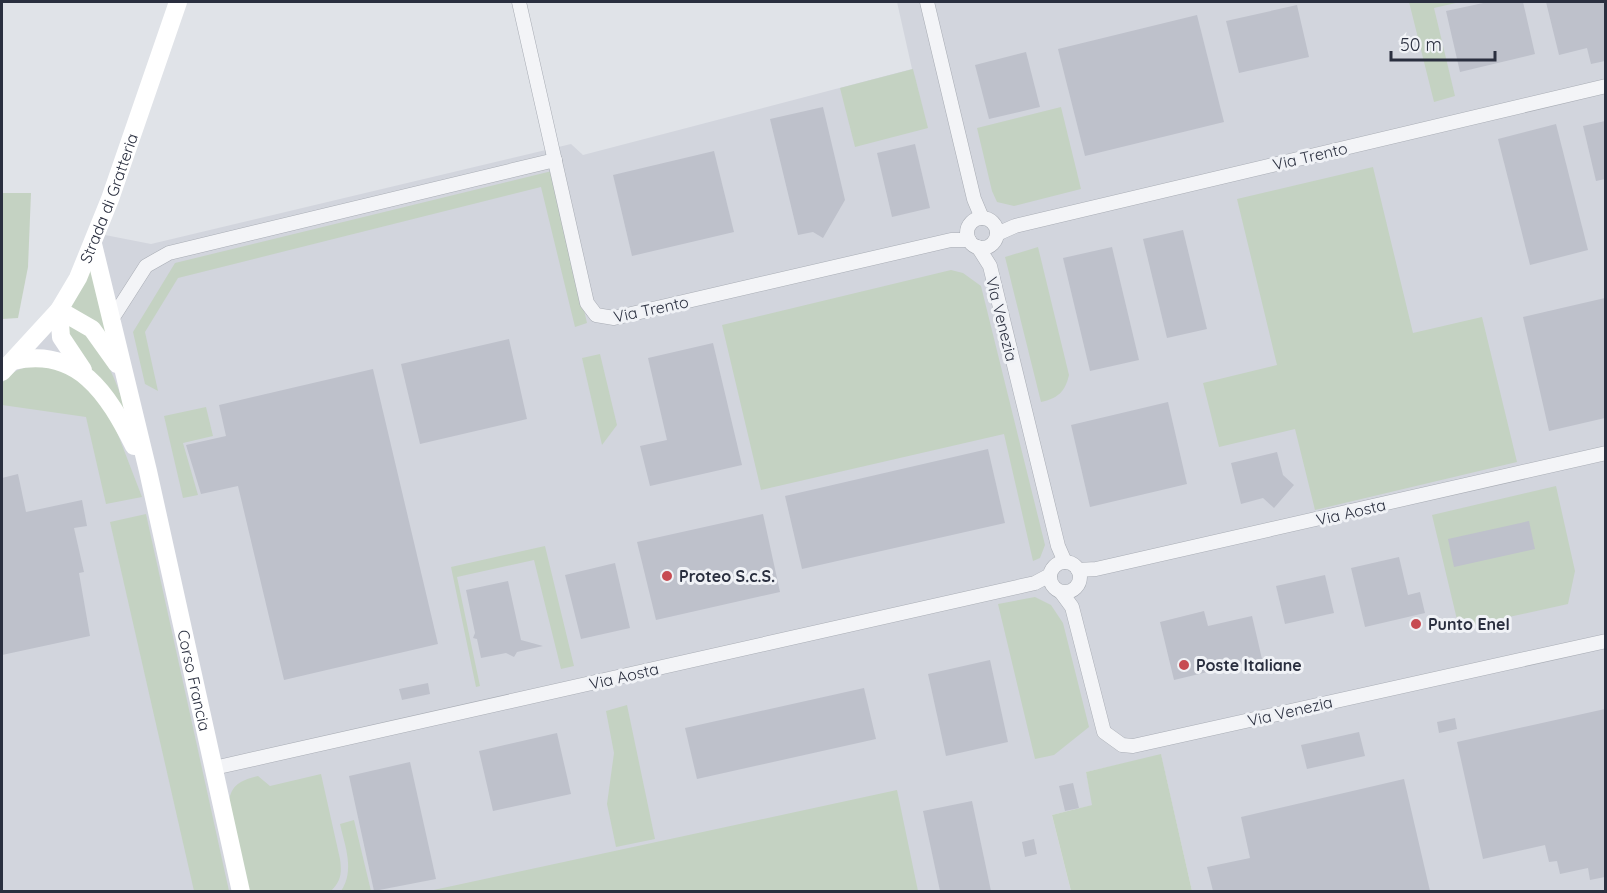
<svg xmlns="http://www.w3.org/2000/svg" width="1607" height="893" font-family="Quicksand,sans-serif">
  <rect width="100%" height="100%" fill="#e0e3e8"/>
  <polygon fill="#d2d5dd" points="897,2 1605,2 1605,891 1192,891 1161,755 1086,772 1093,805 1052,815 1071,891 2,891 2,383 33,351 105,235 151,244 571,144 583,155 912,69"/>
  <g fill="#c4d2c2">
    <polygon points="1409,2 1460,2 1434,8 1455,96 1434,102"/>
    <polygon points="913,69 928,128 855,147 840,88"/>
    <polygon points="1061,107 1081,189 1014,206 997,202 992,191 977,128"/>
    <polygon points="1373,167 1413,333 1482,317 1517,462 1315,510 1295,429 1219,447 1203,383 1277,365 1237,199"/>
    <polygon points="552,171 587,323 575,327 541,187 178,278 145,332 158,391 145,384 133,332 175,263"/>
    <polygon points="2,193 31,193 28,267 18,318 2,319"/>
    <path d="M1038 247 1069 375C1065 392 1058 398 1041 402L1005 257Z"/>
    <polygon points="91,268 112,347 70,307"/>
    <polygon points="951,270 963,273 981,286 1045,545 1040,558 1033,561 1004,434 761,490 722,325"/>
    <path d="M63 317C104 339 118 385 131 427L72 346Z"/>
    <polygon points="600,354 617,425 602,445 582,358"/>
    <path d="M52 366 85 383 112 419 142 497 106 504 86 417 2 405V383C20 364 27 367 52 366Z"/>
    <polygon points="206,407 213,436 183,443 198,495 183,498 164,416"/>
    <polygon points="1556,486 1575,571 1568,604 1459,628 1432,515"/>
    <polygon points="146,514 229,891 194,891 110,522"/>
    <polygon points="545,546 574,666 561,669 534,560 457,577 480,686 476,687 451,567"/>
    <polygon points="1035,597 1051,605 1063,623 1089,727 1054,755 1035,759 998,604"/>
    <polygon points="627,705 655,839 616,847 607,804 614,753 606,711"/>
    <polygon points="1161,754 1192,891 1071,891 1052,815 1092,805 1086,772"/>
    <path d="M321 774 340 859C342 873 341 881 331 891H249L229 802C231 784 242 780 258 776L270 786Z"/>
    <polygon points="897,790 918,891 429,891"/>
    <path d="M354 820 371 891H341C355 871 345 846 340 824Z"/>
  </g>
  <g fill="#bec1cb">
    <polygon points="1488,2 1523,2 1535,54 1460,72 1446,11"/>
    <polygon points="1546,2 1605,2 1605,61 1591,64 1587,48 1559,55"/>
    <polygon points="1297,5 1309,57 1239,73 1226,21"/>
    <polygon points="1197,15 1224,122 1085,156 1058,49"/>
    <polygon points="1026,52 1040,107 989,119 975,65"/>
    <polygon points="823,107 845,200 823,238 813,232 798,235 770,119"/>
    <polygon points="1605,121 1605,179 1596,181 1583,126"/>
    <polygon points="1556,124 1588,250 1530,265 1498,139"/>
    <polygon points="915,144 930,208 892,217 877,153"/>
    <polygon points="714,151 734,232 632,256 613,175"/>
    <polygon points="1183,230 1207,329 1167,338 1143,239"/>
    <polygon points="1112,247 1139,360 1090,371 1063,258"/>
    <polygon points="1605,298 1605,418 1549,431 1523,317"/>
    <polygon points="509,339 527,419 420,444 401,364"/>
    <polygon points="713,343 742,465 650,486 640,446 667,440 648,358"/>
    <polygon points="373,369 438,644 284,680 238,486 201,494 186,445 226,436 219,405"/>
    <polygon points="1168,402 1187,484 1090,507 1071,425"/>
    <polygon points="988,449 1005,523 802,569 785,496"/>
    <polygon points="1277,452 1283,475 1294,485 1274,508 1263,498 1241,504 1231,463"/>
    <polygon points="18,474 26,512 82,500 87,526 74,528 84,572 79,573 90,636 2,655 2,478"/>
    <polygon points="763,514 780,592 656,620 637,542"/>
    <polygon points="1529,521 1535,549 1454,567 1448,539"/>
    <polygon points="1399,557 1408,595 1420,592 1425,613 1365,627 1351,568"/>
    <polygon points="615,563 630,628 581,639 565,575"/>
    <polygon points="1325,575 1334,613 1285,624 1276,586"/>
    <polygon points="508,581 521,640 543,646 517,652 514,657 506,653 481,658 477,639 473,638 475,633 466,590"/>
    <polygon points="1204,611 1208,626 1252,616 1262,659 1174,680 1160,622"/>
    <polygon points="990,660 1008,742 946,756 928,674"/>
    <polygon points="428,683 430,694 402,700 399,689"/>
    <polygon points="864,688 876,739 697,779 685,728"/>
    <polygon points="1605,709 1605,877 1590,880 1588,868 1560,874 1557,861 1549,862 1545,845 1483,859 1457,742"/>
    <polygon points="1455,718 1457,729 1439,733 1437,722"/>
    <polygon points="1359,732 1365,756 1307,769 1301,745"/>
    <polygon points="557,733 571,794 493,811 479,751"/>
    <polygon points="410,762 436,879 374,891 349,776"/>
    <polygon points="1404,779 1430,891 1213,891 1207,867 1250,858 1241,817"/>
    <polygon points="1073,783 1079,808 1065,811 1059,786"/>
    <polygon points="972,801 991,891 940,891 923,811"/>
    <polygon points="1034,839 1037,854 1025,857 1022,842"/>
  </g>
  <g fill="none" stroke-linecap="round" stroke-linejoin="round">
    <defs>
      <g id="street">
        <polyline points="519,2 587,303 596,315 614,318 951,240 969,240"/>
        <polyline points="927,2 974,199 982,218"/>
        <circle cx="982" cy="233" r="15"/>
        <polyline points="997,234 1015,226 1606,86"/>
        <polyline points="978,247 990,266 1058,546 1065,562"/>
        <polyline points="112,319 146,266 169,253 555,160"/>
        <circle cx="1065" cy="577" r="15"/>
        <polyline points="1078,570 1096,569 1606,453"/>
        <polyline points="1061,592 1072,607 1104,732 1122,745 1133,746 1606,641"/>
        <polyline points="214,768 1035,583 1050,575"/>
      </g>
    </defs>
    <use href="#street" stroke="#a9adb5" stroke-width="15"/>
    <use href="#street" stroke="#f3f4f7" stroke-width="14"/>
    <g stroke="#fff" stroke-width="18">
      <path id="s1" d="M93 244 148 471 241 892"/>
      <path d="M13 361C78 346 108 394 134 446"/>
      <polyline points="83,370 61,337 59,310 92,329 117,364"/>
      <path id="s2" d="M2 372 59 310 78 278 110 199 178 2"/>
    </g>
  </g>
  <g fill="#c74b52" stroke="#f0f2f6" stroke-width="2">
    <circle cx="667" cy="576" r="6"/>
    <circle cx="1416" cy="624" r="6"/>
    <circle cx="1184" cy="665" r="6"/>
  </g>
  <g text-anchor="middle" stroke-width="6" stroke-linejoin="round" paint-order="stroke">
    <g font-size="16" fill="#2a2f3f" stroke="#f0f2f6">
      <text transform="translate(1310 156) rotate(-13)" y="6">Via Trento</text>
      <text dy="6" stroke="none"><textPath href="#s2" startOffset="207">Strada di Gratteria</textPath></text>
      <text transform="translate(651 309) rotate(-12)" y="6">Via Trento</text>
      <text transform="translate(1002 319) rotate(76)" y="6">Via Venezia</text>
      <text transform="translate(1351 512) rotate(-13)" y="6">Via Aosta</text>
      <text transform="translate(624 676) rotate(-13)" y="6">Via Aosta</text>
      <text dy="6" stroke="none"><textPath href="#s1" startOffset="448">Corso Francia</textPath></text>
      <text transform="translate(1290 711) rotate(-13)" y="6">Via Venezia</text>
    </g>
    <g font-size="16" font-weight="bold" fill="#2a2f3f" stroke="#f0f2f6" text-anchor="start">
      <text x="679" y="582">Proteo S.c.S.</text>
      <text x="1428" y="630">Punto Enel</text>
      <text x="1196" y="671">Poste Italiane</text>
    </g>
  </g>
  <rect width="1607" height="893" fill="none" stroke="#2a2f3f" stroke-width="6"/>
  <path d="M1391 51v9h104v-9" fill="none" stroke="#2a2f3f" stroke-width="3"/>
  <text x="1400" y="51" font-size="18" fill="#2a2f3f" stroke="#f0f2f6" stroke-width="4.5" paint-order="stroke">50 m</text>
</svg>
